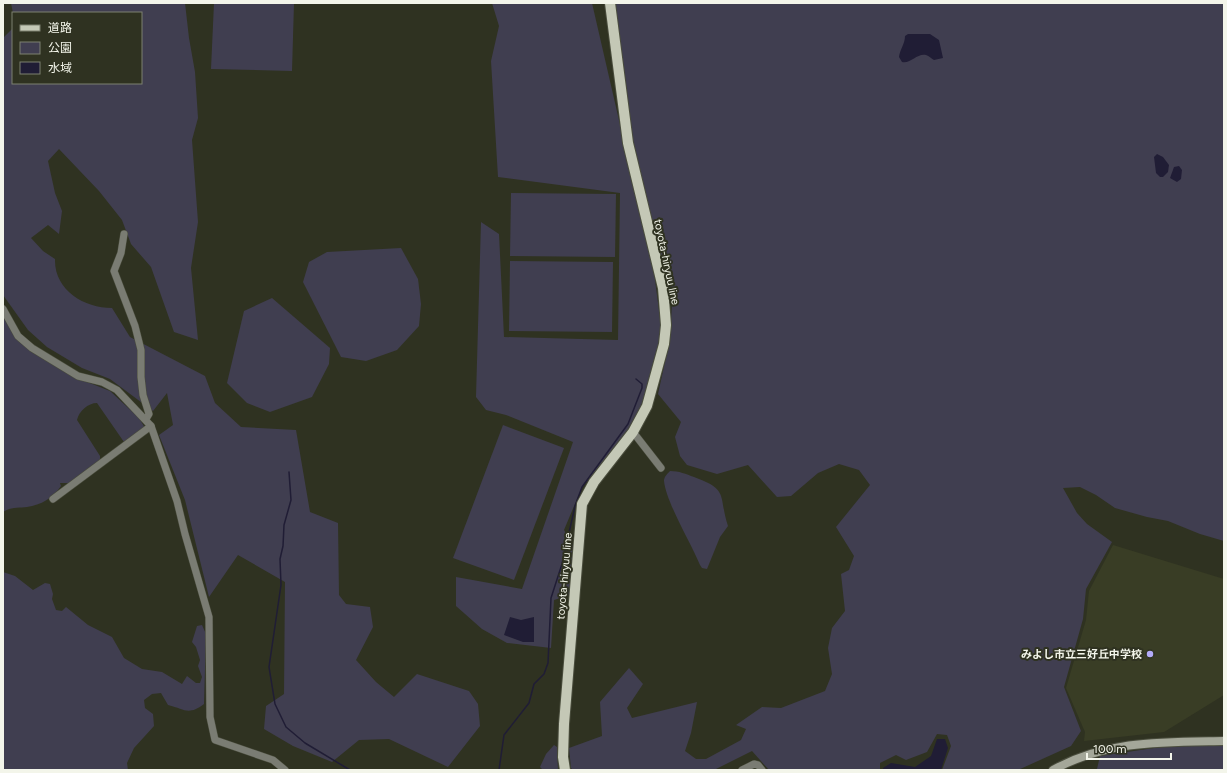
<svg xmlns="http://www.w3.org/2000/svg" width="1227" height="773" font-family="Figtree,'Noto Sans JP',sans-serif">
  <rect width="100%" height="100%" fill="#2f3221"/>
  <polygon fill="#393d25" points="1113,545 1224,579 1224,695 1164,732 1084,741 1085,732 1066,688 1086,620 1089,591"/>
  <g fill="#403e50">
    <path d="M11 3H185L189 38 195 72 198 118 192 140 198 222 191 268 198 340 174 332 151 267 131 244 122 220 99 191 59 149 48 161 55 193 62 211 59 234 48 225 31 238 43 251 55 259C54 290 84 308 112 308L130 337 205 376 215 403 241 427 296 430 310 512 338 523 339 595 346 604 370 607 373 627 356 660 376 682 394 697 417 674 469 691 478 704 480 726 448 767 389 739 359 740 332 762 293 746 264 729 266 706 284 694 285 582 238 555 209 597 185 500 159 435 173 425 167 393 153 411 110 379 82 368 47 347 28 330 3 295V38L13 28V83H141V13H13Z"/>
    <polygon points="214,3 294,3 292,71 211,69"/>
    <polygon points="492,3 592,3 654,272 662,334 655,364 638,415 618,445 582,487 564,530 573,545 570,595 554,600 551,648 507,643 482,629 456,606 456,577 522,589 573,442 506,415 486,410 476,397 481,222 499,234 504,337 618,340 620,193 498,177 491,61 499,26"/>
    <polygon points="615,3 1224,3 1224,541 1200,534 1168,521 1147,517 1115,508 1096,495 1080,487 1063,488 1077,513 1087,524 1112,542 1086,589 1083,619 1064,687 1081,731 1071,746 1018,770 942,770 951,746 947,735 937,734 927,752 906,760 896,755 880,763 880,770 769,770 752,751 714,770 573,770 571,768 569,748 602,736 600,702 629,668 643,684 627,708 632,718 697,702 691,733 685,751 696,759 706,759 741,740 746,729 736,725 762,707 781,708 825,691 832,674 828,648 832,628 845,611 841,574 849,570 854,556 836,527 870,485 859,470 839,464 818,473 791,496 777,497 748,465 717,474 687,465 680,456 675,437 681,422 658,394 670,339 672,303 660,249 633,147"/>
    <polygon points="511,193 616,194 615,257 510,256"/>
    <polygon points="401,248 418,279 421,304 419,326 397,350 366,361 341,357 303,282 309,262 327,252"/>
    <polygon points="510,261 613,262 612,332 509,331"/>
    <polygon points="272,298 330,348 329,364 312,397 270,412 247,403 227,383 244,311"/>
    <path d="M3 317 18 341 32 352 77 378 110 391 139 418 145 428 124 442 97 403C88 403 79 411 77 420L100 456V461L69 483H60L61 486C53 498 41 505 27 507 19 508 10 507 3 512Z"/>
    <polygon points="503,425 564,448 514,580 453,558"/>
    <path d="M670 471C679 471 686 474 694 477 730 490 718 496 728 526L720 537 707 569 702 568 700 565C691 543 666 502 664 481 664 477 667 474 670 471Z"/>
    <path d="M3 572 15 576 33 590 45 583 50 584 53 594 52 599 56 610 62 611 66 607 88 625 112 637 124 658 142 669 162 672 182 684 187 676 196 683H200L202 677 198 666 200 660 196 647 192 642 197 626 202 625 206 634 204 704C188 716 185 709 168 705L161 693 152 694 144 700 145 708 153 714 154 726 134 748 127 763 128 770H3Z"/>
    <polygon points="1215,739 1224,740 1224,770 1089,770 1097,769 1100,756"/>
    <polygon points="554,745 557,747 558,770 543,770 540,767 546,754"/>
  </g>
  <g fill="#201d35">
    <path d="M908 34H930L939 40 943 58 934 60C932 59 929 56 926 55 917 53 911 64 902 62L899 57C900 49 905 44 905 36Z"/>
    <polygon points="1157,154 1163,157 1169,165 1168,172 1163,177 1160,177 1156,173 1154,157"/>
    <polygon points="1179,166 1182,170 1181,179 1177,182 1170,178 1174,167"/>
    <polygon points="510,617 521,620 534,617 534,642 523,642 504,635"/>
    <polygon points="937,739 945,739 948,748 941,770 883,770 883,768 891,763 915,767 931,756"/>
  </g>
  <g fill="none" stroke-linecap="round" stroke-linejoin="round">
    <g stroke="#201d35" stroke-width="1.5">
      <polyline points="289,472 291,500 284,525 283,546 280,559 281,585 269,667 275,704 286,727 305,743 350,770"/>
      <polyline points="499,770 504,735 529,703 534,684 544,674 548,663 551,598 562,564 575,506 582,487 628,424 642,388 642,384 636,379"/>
    </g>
    <defs>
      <g id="street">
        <polyline points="124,234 121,253 114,271 135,326 141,350 141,377 143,395 149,414 146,419"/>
        <polyline points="3,309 18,336 32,348 78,376 102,382 117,390 151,426 177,501 185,534 209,617 210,717 215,740 273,760 285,770"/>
        <polyline points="633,432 661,468"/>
        <polyline points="53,499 151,426"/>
        <polyline points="742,770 754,764 758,765 762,770"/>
      </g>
      <path id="secondary" d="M1053 770C1107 740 1164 742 1224 741"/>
      <polyline id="primary" points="565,770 563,757 564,724 582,504 594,482 633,432 647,406 664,344 666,325 663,288 628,143 610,3"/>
    </defs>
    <use href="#street" stroke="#4a4d3d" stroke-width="8"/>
    <use href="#secondary" stroke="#4a4d3d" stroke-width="10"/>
    <use href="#primary" stroke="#4a4d3d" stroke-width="12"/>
    <use href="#street" stroke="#7a7c73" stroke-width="7"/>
    <use href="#secondary" stroke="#a4a799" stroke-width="8"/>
    <use href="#primary" stroke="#c4c8b6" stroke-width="10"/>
  </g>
  <circle fill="#b4acf9" stroke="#2f3221" stroke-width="1.5" cx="1150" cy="654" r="4"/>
  <g text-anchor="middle" stroke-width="4" stroke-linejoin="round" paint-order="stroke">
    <g font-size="11" fill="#f3f5ea" stroke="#2f3221">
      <text transform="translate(667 262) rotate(78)" y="4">toyota-hiryuu line</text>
      <text transform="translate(564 576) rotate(-85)" y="4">toyota-hiryuu line</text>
    </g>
    <g font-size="11" font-weight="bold" fill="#f3f5ea" stroke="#2f3221" text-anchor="end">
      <text x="1142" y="658">みよし市立三好丘中学校</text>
    </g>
  </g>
  <rect width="1227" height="773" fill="none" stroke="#f3f5ea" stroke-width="8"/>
  <rect x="12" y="12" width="130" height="72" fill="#2f3221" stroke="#7d8071"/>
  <rect x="20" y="25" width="20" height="6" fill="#c4c8b6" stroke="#7d8071"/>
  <text x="48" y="32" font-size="12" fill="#f3f5ea">道路</text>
  <rect x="20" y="42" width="20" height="12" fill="#403e50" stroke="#7d8071"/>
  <text x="48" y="52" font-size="12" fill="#f3f5ea">公園</text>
  <rect x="20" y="62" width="20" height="12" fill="#201d35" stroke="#7d8071"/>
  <text x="48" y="72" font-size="12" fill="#f3f5ea">水域</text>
  <path d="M1087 753v6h84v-6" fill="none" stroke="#f3f5ea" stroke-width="2"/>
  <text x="1093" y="753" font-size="12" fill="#f3f5ea" stroke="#2f3221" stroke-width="3" paint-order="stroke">100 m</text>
</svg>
